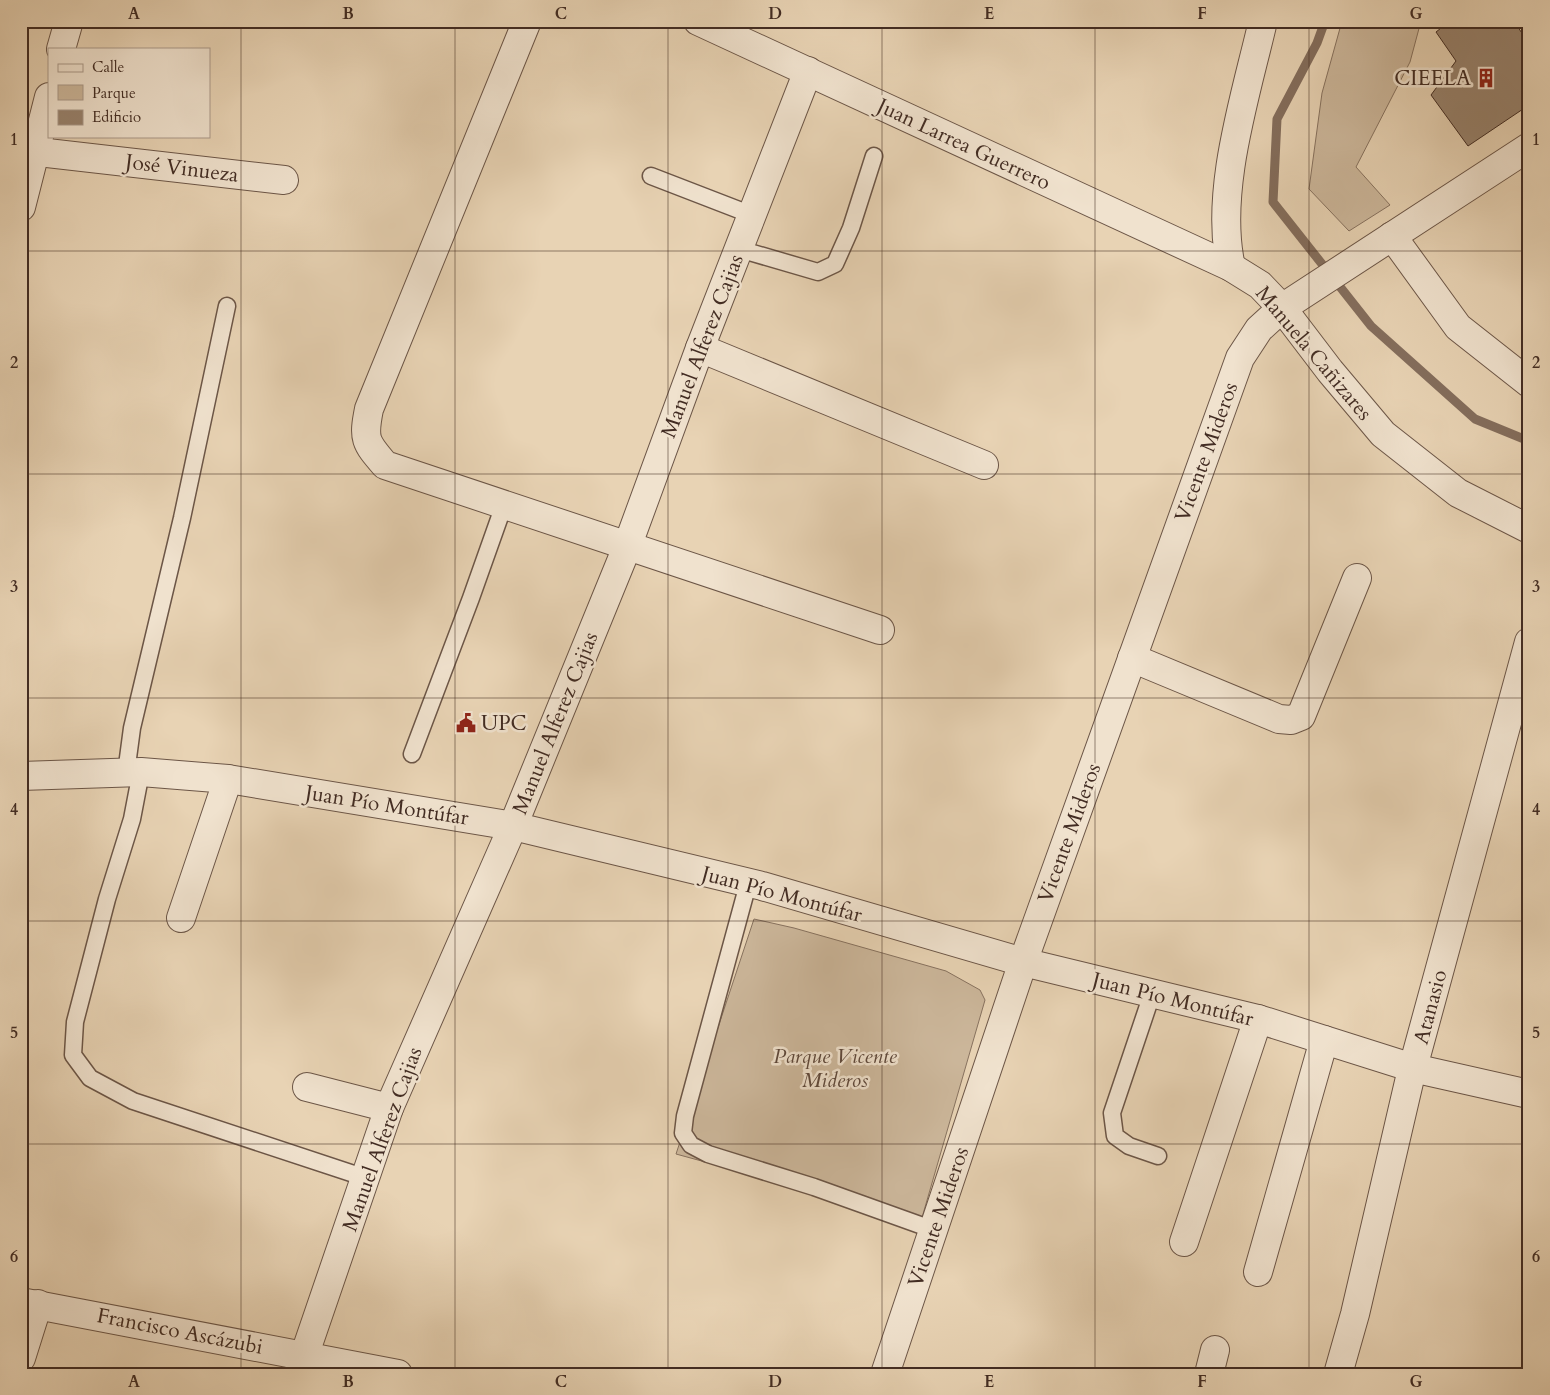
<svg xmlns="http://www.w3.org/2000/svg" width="1550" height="1395" font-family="Cardo,serif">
  <rect width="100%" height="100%" fill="#e8d3b4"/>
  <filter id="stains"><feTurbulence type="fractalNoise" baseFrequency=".004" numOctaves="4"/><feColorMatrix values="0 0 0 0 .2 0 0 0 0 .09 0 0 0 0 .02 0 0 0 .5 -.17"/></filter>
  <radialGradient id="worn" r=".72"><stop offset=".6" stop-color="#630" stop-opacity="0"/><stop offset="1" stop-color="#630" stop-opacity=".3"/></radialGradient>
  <g fill="#ccb79b" stroke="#87725f">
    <polygon points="1342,21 1421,21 1410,62 1356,167 1390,205 1349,231 1309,189 1322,93"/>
    <polygon points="754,919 794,928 946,971 980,990 985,1000 921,1221 676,1154"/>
  </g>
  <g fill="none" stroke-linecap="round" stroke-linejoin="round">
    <polyline stroke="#846e5d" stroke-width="9" points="1325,21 1317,43 1277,119 1273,202 1371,326 1475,419 1529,441"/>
  </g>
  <polygon fill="#98836e" stroke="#422c23" points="1450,21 1514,21 1529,44 1529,105 1468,146 1431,95 1456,61 1436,32"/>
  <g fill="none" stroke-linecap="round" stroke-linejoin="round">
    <defs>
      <g id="lane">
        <polyline points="651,176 752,215"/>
        <polyline points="739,249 818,272 835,264 851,228 874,156"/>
        <polyline points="412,754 471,598 504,505"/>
        <polyline points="141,772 132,819 107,899 75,1022 73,1055 90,1078 133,1101 366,1178"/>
        <polyline points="126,773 132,728 182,518 227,306"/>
        <polyline points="748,884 685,1116 683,1133 691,1145 708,1154 814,1187 934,1230"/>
        <polyline points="1152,994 1112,1113 1115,1136 1129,1146 1158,1156"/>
      </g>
      <g id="street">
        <path d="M527 21 369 409C363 439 365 442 385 465L880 630"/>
        <polyline points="698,21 1231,267 1260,285 1282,308 1330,371 1383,434 1458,493 1529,529"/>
        <polyline points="61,49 69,21"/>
        <polyline points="21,150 284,180"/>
        <polyline points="21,207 49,97"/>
        <polyline points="1392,236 1458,327 1529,383"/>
        <path d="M1231 267C1214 192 1246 95 1263 21"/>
        <polyline points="700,348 984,465"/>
        <polyline points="1132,658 1279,719 1291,720 1301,716 1357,578"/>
        <polyline points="21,776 141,772 228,779 513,826 762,886 1023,962 1258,1019 1413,1068 1529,1094"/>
        <polyline points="181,918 228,779"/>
        <polyline points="307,1087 389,1108"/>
        <polyline points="1184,1242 1258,1019"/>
        <polyline points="1258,1272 1324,1040"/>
        <polyline points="21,1302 398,1374"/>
        <polyline points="21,1358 38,1304"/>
        <polyline points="298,1374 389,1108 513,826 627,547 700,348 808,71"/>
        <polyline points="885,1374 1023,962 1240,358 1259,329 1282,308 1529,147"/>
        <polyline points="1209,1374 1215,1350"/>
        <polyline points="1338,1374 1355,1314 1409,1082 1529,642"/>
      </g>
    </defs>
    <use href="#lane" stroke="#6c5647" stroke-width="19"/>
    <use href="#street" stroke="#6c5647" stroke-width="30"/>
    <use href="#lane" stroke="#f0e2ce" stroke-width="16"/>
    <use href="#street" stroke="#f0e2ce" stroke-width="28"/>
  </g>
  <path fill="none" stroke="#422c23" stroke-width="1" stroke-opacity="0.55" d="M241 21V1374M455 21V1374M668 21V1374M882 21V1374M1095 21V1374M1309 21V1374M21 251H1529M21 474H1529M21 698H1529M21 921H1529M21 1144H1529"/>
  <defs>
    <symbol id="building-bare" viewBox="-9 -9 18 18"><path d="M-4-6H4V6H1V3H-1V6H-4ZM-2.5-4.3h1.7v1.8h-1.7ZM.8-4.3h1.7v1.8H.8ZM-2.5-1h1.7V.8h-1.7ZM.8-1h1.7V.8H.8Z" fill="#8f2418" stroke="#f0e2ce" stroke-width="2.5" paint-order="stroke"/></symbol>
    <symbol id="civic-bare" viewBox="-9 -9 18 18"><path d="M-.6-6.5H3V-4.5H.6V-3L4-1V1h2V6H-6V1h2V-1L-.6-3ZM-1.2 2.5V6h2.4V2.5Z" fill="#8f2418" stroke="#f0e2ce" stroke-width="2.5" paint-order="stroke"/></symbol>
  </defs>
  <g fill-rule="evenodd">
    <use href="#building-bare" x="1472" y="64" width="28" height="28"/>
    <use href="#civic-bare" x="452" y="709" width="28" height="28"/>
  </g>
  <g text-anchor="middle" stroke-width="5" stroke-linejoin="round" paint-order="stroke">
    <g font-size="21" fill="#422c23" stroke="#f0e2ce" text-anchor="end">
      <text x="1471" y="85">CIEELA</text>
      <text x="481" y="730" text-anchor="start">UPC</text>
    </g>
    <g font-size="21" fill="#422c23" stroke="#f0e2ce">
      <text transform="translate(964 144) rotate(25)" y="7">Juan Larrea Guerrero</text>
      <text transform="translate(182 168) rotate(7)" y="7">José Vinueza</text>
      <text transform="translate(702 346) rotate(-69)" y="7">Manuel Alferez Cajias</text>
      <text transform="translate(1314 353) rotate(50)" y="7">Manuela Cañizares</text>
      <text transform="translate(1206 452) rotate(-70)" y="7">Vicente Mideros</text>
      <text transform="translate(555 723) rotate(-68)" y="7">Manuel Alferez Cajias</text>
      <text transform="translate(387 805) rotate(9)" y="7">Juan Pío Montúfar</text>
      <text transform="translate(1069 833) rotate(-70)" y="7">Vicente Mideros</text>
      <text transform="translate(782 894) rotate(15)" y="7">Juan Pío Montúfar</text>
      <text transform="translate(1173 999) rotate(14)" y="7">Juan Pío Montúfar</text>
      <text transform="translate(1430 1007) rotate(-75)" y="7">Atanasio</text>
      <text transform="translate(382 1139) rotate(-70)" y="7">Manuel Alferez Cajias</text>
      <text transform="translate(938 1217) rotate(-71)" y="7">Vicente Mideros</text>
      <text transform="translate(180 1331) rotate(11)" y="7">Francisco Ascázubi</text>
    </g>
    <g font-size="21" font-style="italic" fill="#5e483b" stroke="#f0e2ce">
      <text x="835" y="1063">Parque Vicente<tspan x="835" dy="24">Mideros</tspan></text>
    </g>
  </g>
  <rect width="1550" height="1395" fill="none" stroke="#e8d3b4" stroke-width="55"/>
  <rect x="48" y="48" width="162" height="90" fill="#f0e2ce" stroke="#aa998a"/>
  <rect x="58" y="64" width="25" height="8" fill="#f0e2ce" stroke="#aa998a"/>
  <text x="92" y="72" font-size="15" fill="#422c23">Calle</text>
  <rect x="58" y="85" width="25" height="15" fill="#ccb79b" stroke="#aa998a"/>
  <text x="92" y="98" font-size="15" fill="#422c23">Parque</text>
  <rect x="58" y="110" width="25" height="15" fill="#98836e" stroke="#aa998a"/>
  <text x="92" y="122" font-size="15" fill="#422c23">Edificio</text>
  <rect x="28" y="28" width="1494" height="1340" fill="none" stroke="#422c23" stroke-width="2"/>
  <g font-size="16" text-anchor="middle" font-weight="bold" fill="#422c23">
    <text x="134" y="19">A</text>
    <text x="348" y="19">B</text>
    <text x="561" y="19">C</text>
    <text x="775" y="19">D</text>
    <text x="989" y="19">E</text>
    <text x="1202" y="19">F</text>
    <text x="1416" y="19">G</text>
    <text x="14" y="145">1</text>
    <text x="1536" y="145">1</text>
    <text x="14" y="368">2</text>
    <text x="1536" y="368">2</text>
    <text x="14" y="592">3</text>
    <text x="1536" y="592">3</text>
    <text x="14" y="815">4</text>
    <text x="1536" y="815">4</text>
    <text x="14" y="1038">5</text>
    <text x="1536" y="1038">5</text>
    <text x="14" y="1262">6</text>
    <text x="1536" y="1262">6</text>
    <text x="134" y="1387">A</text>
    <text x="348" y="1387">B</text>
    <text x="561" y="1387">C</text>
    <text x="775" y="1387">D</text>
    <text x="989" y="1387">E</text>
    <text x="1202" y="1387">F</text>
    <text x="1416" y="1387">G</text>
  </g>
  <rect width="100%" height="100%" filter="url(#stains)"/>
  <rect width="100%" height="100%" fill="url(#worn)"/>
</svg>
